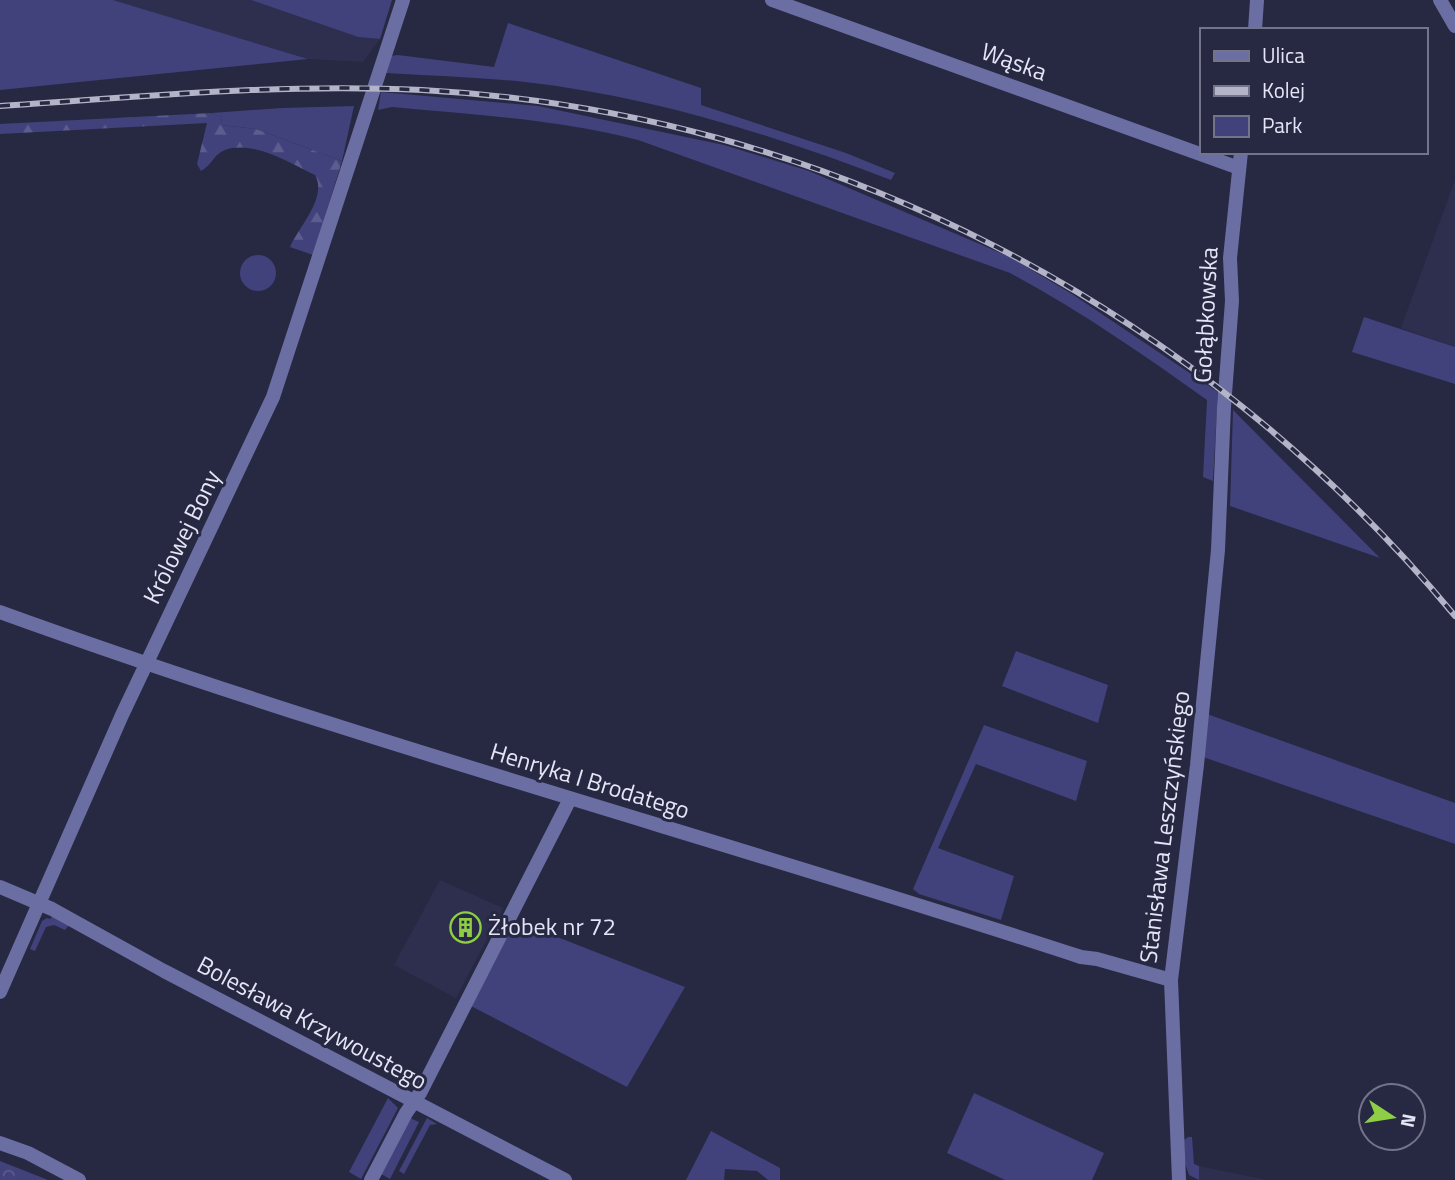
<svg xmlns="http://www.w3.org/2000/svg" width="1455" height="1180" font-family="'Titillium Web',sans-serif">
  <defs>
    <pattern id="forest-firs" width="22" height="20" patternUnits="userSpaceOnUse" patternTransform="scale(1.75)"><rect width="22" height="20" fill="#41417c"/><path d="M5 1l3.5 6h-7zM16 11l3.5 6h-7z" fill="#5c5c8f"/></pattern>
    <pattern id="park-crowns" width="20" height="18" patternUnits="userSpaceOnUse" patternTransform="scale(1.75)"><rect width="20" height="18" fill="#41417c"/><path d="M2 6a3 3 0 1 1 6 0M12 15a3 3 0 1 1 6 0" fill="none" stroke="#5c5c8f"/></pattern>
  </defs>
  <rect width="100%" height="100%" fill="#272842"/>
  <g fill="#2e2f4f">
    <polygon points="113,0 251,0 358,37 380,39 363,62 308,59"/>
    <polygon points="1455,180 1455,347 1401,328"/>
    <polygon points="440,880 503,908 456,998 394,965"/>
    <polygon points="1199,1166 1267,1180 1199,1180"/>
  </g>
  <g fill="#41417c">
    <polygon points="0,0 113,0 308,59 0,90"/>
    <polygon points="251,0 392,0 380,39 358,37"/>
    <path d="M508 23 701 88V105L846 153 895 173 891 180C774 135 650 96 525 82 479 77 432 76 386 73L390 56 398 55 494 67Z"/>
    <path d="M381 92 538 106 724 145 809 171 1010 257 1072 294 1218 392 1213 481 1203 477 1207 400C1144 355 1079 310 1010 273L638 140C557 119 475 115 392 107L378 110Z"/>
    <polygon points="354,106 342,161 256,129 221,125 222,117 211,113 282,108"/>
    <circle cx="258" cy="273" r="18"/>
    <polygon points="1364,317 1455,347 1455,384 1352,352"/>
    <polygon points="1233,410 1380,558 1230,506"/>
    <polygon points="1016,651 1108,685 1098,723 1002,686"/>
    <polygon points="1207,714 1455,803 1455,844 1203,757"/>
    <polygon points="984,725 1087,761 1076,801 976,764 938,848 1014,876 1001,920 919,894 913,889"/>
    <polygon points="53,915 70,924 65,930 54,925 46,927 35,951 30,949 42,921 47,918 50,919"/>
    <polygon points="519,922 685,987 627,1087 471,1006 511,926"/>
    <polygon points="974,1093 1104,1153 1092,1180 1005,1180 947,1153"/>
    <polygon points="388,1098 398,1108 361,1179 349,1172"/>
    <polygon points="410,1118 419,1122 390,1179 381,1174"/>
    <polygon points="427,1118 437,1124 430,1125 404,1174 399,1171"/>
    <polygon points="711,1131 780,1168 780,1180 768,1180 757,1171 725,1169 724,1180 686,1180"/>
    <polygon points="1188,1137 1192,1137 1194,1164 1199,1166 1199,1180 1189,1175 1185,1163 1184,1140"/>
  </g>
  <path fill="url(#forest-firs)" d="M211 113 222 117 221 125 256 129 342 161 313 255 290 247C298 228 328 197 315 175 289 163 254 140 225 150 214 154 211 166 201 171L197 164 207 123 0 134V124Z"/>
  <polygon fill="url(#park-crowns)" points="0,1161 48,1180 0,1180"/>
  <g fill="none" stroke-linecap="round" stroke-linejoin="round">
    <g stroke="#6b6ea2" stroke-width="14">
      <polyline points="772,0 1239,168"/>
      <polyline points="1440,0 1455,26"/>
      <polyline points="1255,30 1257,0"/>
      <path d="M0 612C356 741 721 839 1081 957L1097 959 1171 980"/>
      <polyline points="0,887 52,909 164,971 565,1180"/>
      <polyline points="0,992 122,715 273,397 403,0"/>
      <polyline points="0,1143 28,1153 79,1180"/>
      <polyline points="371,1180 406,1113 420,1093 570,799"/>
      <polyline points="1179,1180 1171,980 1197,765 1218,550 1224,407 1232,301 1230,258 1241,152"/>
    </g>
    <defs>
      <path id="rail" d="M0 106C140 97 281 83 422 90 823 111 1200 308 1455 616"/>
    </defs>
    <use href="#rail" stroke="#b3b4c7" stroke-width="6"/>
    <use href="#rail" stroke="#272842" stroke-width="3.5" stroke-dasharray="10" stroke-linecap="butt"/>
  </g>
  <defs>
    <symbol id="building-ring" viewBox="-11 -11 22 22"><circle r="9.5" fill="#272842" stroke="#8dce44" stroke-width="1.5"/><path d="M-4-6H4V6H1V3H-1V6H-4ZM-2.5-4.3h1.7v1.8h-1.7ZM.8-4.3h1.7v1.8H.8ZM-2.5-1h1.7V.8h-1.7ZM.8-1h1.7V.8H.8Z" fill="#8dce44"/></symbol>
  </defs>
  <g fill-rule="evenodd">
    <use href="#building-ring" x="448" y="910" width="35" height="35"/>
  </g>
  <g text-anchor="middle" stroke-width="6" stroke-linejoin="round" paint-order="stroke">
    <g font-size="24" fill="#e4e5f6" stroke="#272842">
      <text transform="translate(1014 62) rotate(20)" y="8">Wąska</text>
      <text transform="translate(1206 315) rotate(-87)" y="8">Gołąbkowska</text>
      <text transform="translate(182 537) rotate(-64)" y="8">Królowej Bony</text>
      <text transform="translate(590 781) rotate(17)" y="8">Henryka I Brodatego</text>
      <text transform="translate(1165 827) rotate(-83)" y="8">Stanisława Leszczyńskiego</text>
      <text transform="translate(312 1023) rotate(28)" y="8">Bolesława Krzywoustego</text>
    </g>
    <g font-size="24" fill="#e4e5f6" stroke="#272842" text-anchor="start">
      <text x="488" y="935">Żłobek nr 72</text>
    </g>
  </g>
  <rect x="1200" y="28" width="228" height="126" fill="#272842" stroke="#73748a" stroke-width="2"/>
  <rect x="1214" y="51" width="35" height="10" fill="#6b6ea2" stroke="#73748a" stroke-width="2"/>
  <text x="1262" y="63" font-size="21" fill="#e4e5f6">Ulica</text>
  <rect x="1214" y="86" width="35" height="10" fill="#b3b4c7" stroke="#73748a" stroke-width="2"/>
  <text x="1262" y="98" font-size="21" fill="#e4e5f6">Kolej</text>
  <rect x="1214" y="116" width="35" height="21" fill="#41417c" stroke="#73748a" stroke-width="2"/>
  <text x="1262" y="133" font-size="21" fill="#e4e5f6">Park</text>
  <g transform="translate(1392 1117) rotate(102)"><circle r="33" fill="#272842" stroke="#73748a" stroke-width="2"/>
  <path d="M0-5L12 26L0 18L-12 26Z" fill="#8dce44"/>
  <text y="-10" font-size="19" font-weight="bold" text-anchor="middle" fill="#e4e5f6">N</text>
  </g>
</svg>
